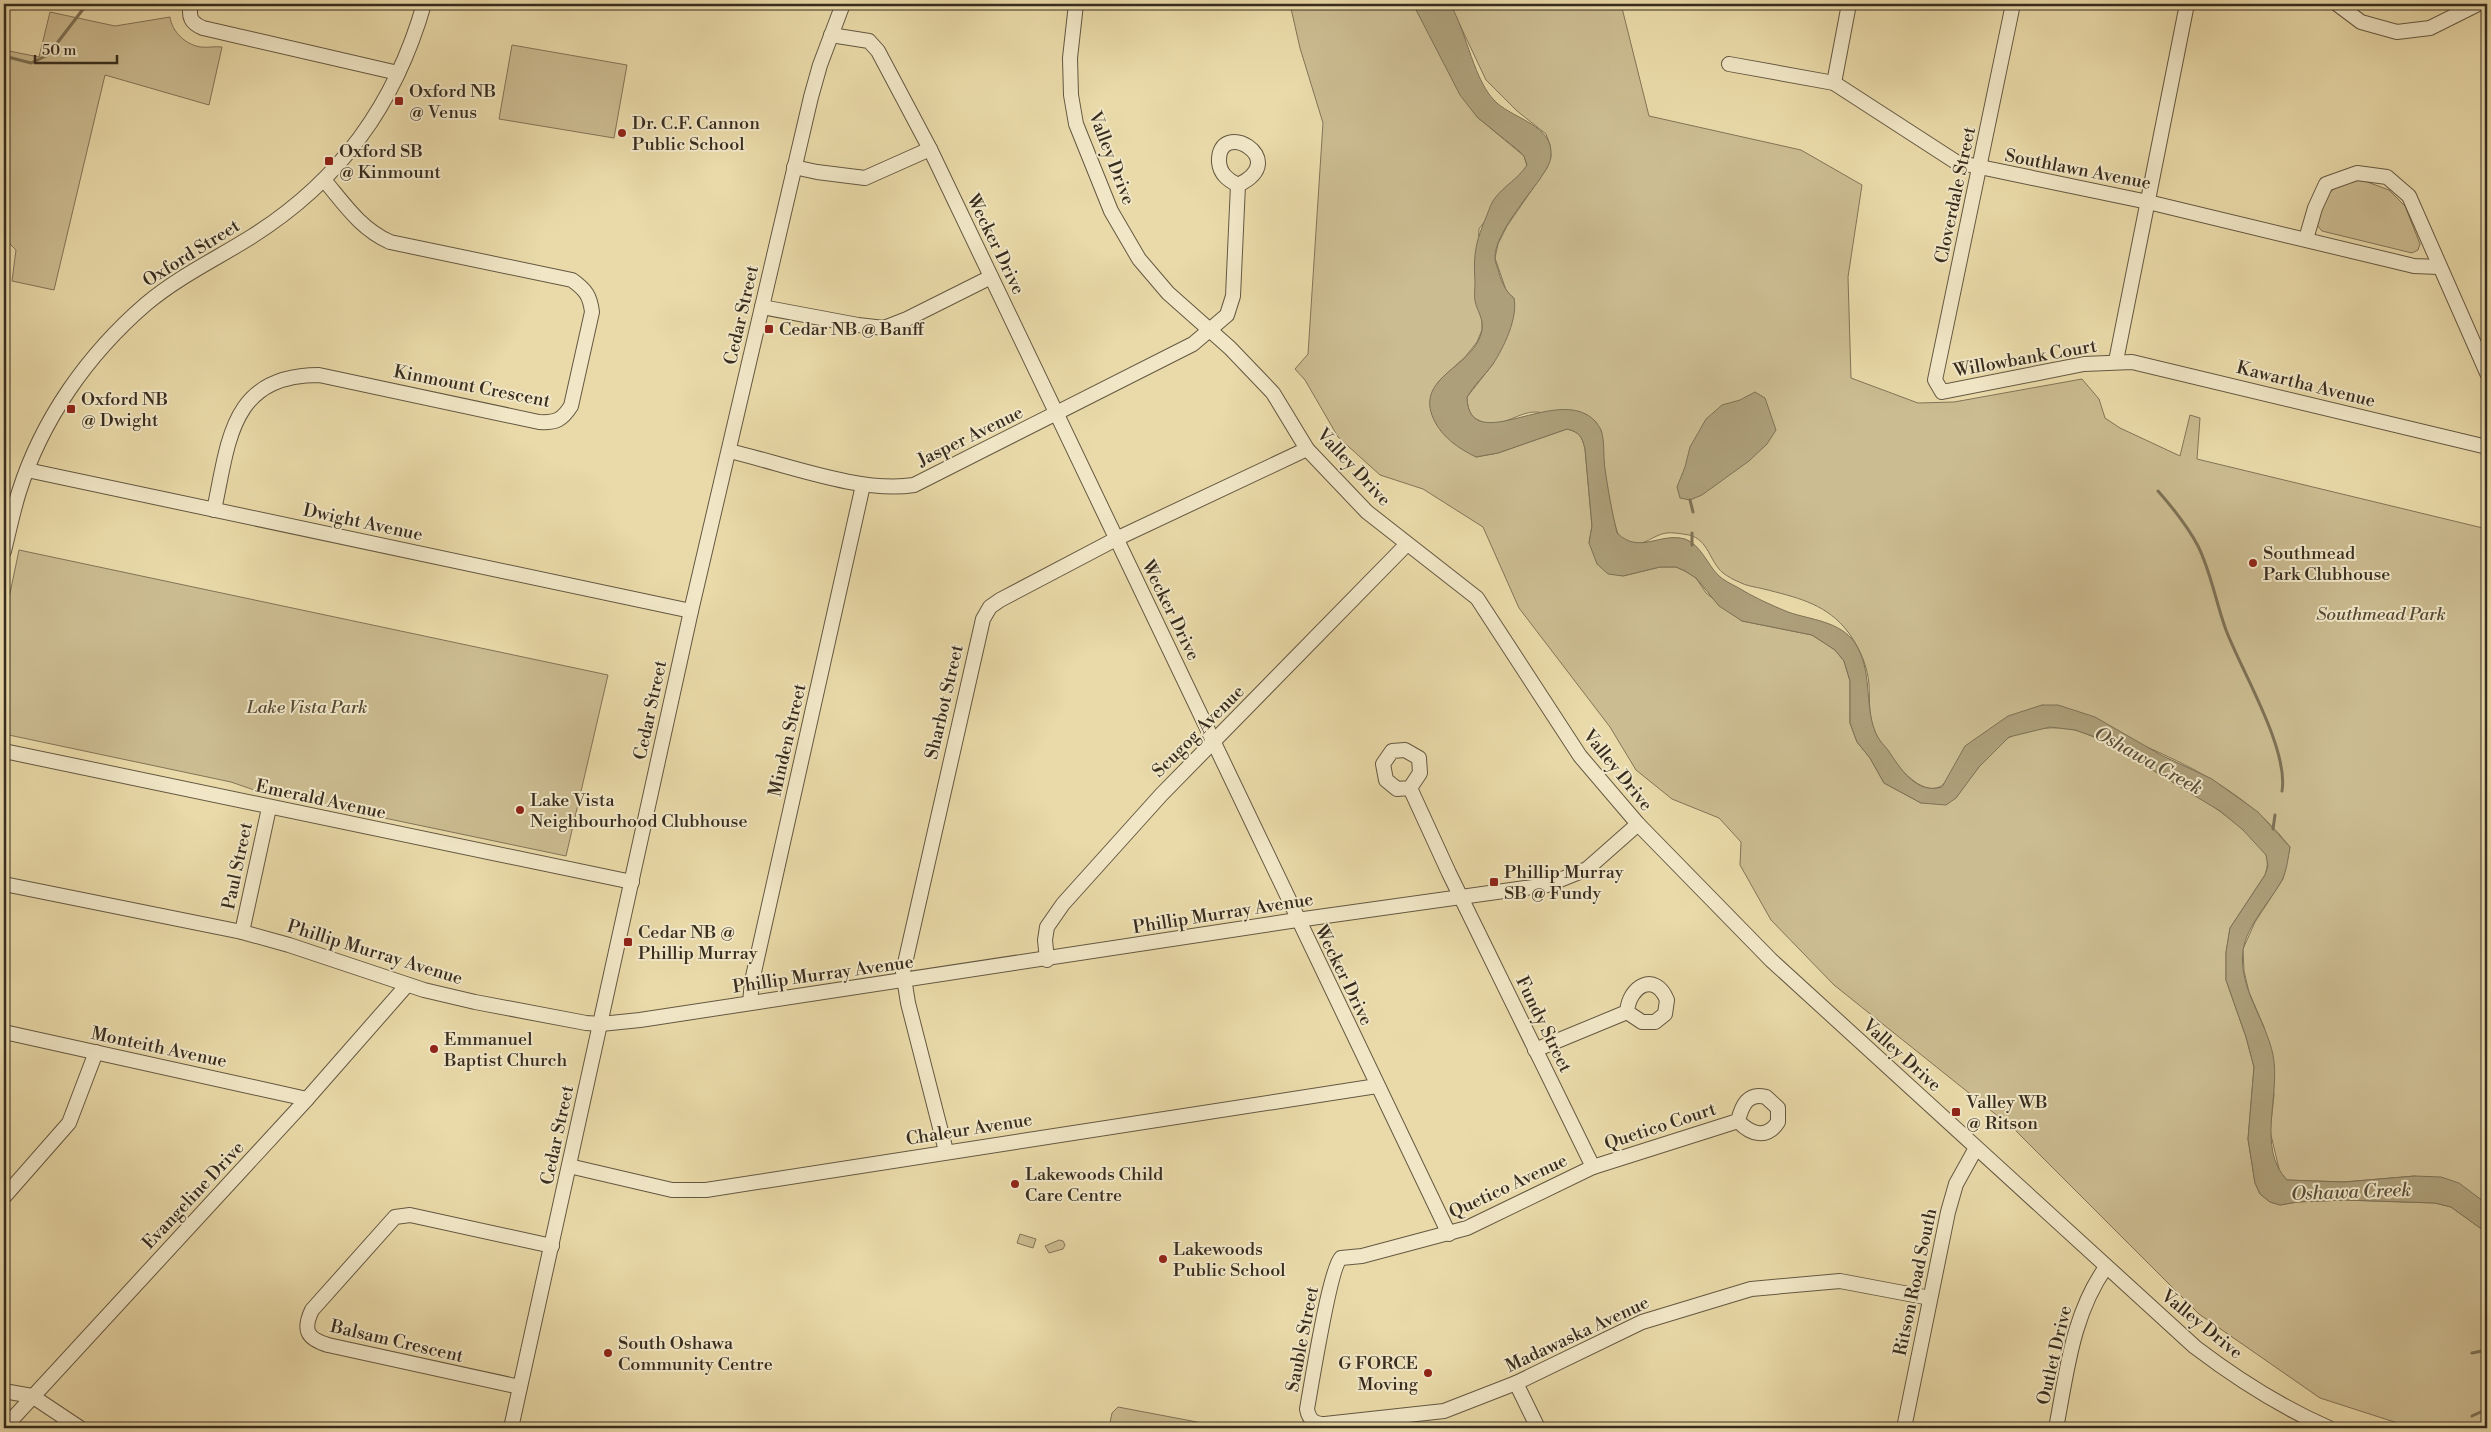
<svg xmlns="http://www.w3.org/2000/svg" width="2491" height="1432" font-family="'Libre Bodoni',serif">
  <rect width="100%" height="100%" fill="#eadaa9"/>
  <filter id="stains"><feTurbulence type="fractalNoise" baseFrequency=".004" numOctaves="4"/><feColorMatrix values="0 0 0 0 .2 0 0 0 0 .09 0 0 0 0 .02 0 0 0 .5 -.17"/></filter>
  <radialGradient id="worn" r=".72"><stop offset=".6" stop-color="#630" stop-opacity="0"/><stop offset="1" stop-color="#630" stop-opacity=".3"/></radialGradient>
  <g fill="#ccbc91" stroke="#827458">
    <path d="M1290 4H1413L1477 117 1524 156 1527 166 1479 229 1476 302 1482 318V330L1477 342 1465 357 1438 382 1476 457 1498 453 1567 429C1579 432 1582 436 1585 449L1592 526 1589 543 1623 576 1660 567H1676L1685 571 1696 578 1706 593 1742 621 1812 635 1835 650 1844 661 1850 681V723L1857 742 1870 758 1884 783 1921 803 1956 798C1967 782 1995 743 2012 736 2032 729 2054 725 2075 730 2113 740 2247 820 2265 853 2269 861 2267 868 2265 875L2230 928 2226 953V980L2246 1037 2254 1067 2248 1139 2255 1183 2260 1194 2270 1202 2280 1205 2297 1202 2345 1200 2435 1203 2451 1207 2487 1233V1428H2413L2320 1398 2199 1314 2014 1129 1834 985 1771 920 1740 865 1741 842 1719 818 1672 799 1636 770 1610 727 1519 608 1483 527 1423 489 1380 475 1338 437 1305 380 1295 369 1308 354 1323 123 1300 48Z"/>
    <path d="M1450 4H1621L1649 116 1801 150 1862 185 1848 277 1851 378 1918 403 1954 402 2082 379 2099 399 2105 418 2120 428 2180 456 2190 415 2200 418 2197 459 2487 529V1204L2415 1176 2344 1182 2287 1180 2280 1173 2270 1131 2274 1095 2264 1027 2249 992 2244 971 2243 949 2255 922 2283 879 2290 847C2231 770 2129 741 2042 705L1948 779C1926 811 1886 753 1876 734 1868 719 1870 701 1869 685 1868 665 1857 642 1844 627 1823 603 1795 597 1764 589 1756 587 1746 586 1739 582 1734 580 1727 576 1723 573 1709 561 1709 540 1689 535 1683 534 1672 532 1666 533 1653 535 1644 547 1630 543 1625 542 1618 536 1617 531 1606 500 1604 463 1601 430 1582 425 1556 414 1537 412 1517 411 1499 432 1478 420 1469 415 1467 407 1467 397L1493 364 1514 298 1507 293 1495 258 1498 244 1507 226 1547 168 1551 157 1550 145 1546 134 1517 111 1486 80Z"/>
    <path d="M50 12 115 26 170 17C172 32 186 45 201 47 208 48 215 46 222 47L209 105 105 75 54 290 12 281 16 250 4 238V50L39 57Z"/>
    <polygon points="512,45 627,65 614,138 499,119"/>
    <path d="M2362 180 2389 190 2405 206 2420 244 2418 250 2412 253 2322 231 2316 224C2326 193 2329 185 2362 180Z"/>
    <polygon points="19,550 608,675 566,856 260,792 231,782 4,734 4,622"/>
    <polygon points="1020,1234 1036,1239 1033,1248 1017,1243"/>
    <polygon points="1059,1240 1063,1241 1065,1245 1063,1249 1049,1253 1045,1246"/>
    <polygon points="1118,1407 1218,1426 1219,1428 1109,1428 1112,1413"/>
  </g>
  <g fill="#ad9f7a" stroke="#7e7155">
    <path d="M1413 4H1450C1467 32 1474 83 1497 103 1515 119 1553 126 1551 155 1551 164 1544 172 1540 179 1527 197 1494 236 1495 258 1495 263 1498 268 1499 273 1502 283 1506 292 1514 298 1518 318 1504 347 1493 364 1485 375 1474 385 1467 397 1469 460 1558 382 1595 421 1597 423 1600 428 1601 430 1605 441 1603 457 1605 469 1608 490 1612 512 1617 533 1640 555 1659 532 1685 539 1700 544 1708 565 1718 575 1723 580 1731 584 1737 587 1753 597 1771 605 1788 612 1811 620 1840 621 1855 643 1873 671 1864 703 1875 731 1877 738 1883 744 1888 750 1900 768 1916 795 1942 787L1965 746 2008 716 2042 705H2058L2095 717 2161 755 2212 779 2258 812 2290 847C2288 858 2287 870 2282 880 2270 902 2247 925 2243 950 2238 988 2266 1020 2273 1055 2281 1095 2256 1147 2287 1180L2344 1182 2415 1176 2441 1177 2459 1183 2487 1204V1233L2451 1207 2435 1203 2345 1200 2297 1202 2280 1205 2270 1202 2260 1194 2255 1183 2248 1139 2254 1067 2246 1037 2226 980V952L2230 928 2265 875 2268 866 2266 855 2243 830 2220 811 2101 739 2075 730 2050 727 2009 737 1979 767 1956 798 1946 805 1921 803 1884 783 1870 758 1857 742 1850 723V681L1844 661 1835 650 1812 635 1742 621 1719 606 1696 578 1685 571 1676 567H1660L1623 576 1608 574 1597 564 1589 543 1592 526 1585 449C1582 436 1579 432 1567 429L1498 453 1476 457C1459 449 1442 437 1434 420 1413 376 1475 368 1482 330 1484 319 1477 311 1475 301 1474 294 1475 288 1475 282 1473 253 1476 241 1487 215 1489 210 1491 203 1495 198 1504 186 1519 178 1527 165L1524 156 1519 151 1477 117 1460 95Z"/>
    <polygon points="1755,392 1765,398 1776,430 1767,444 1749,461 1702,495 1690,500 1680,498 1677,487 1685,467 1690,447 1706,419 1722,405 1740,400"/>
  </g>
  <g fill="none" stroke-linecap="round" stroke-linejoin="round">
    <g stroke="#7e7155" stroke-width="3">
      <polyline points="4,56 31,63 48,55 87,4"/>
      <path d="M2158 491C2173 508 2187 525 2198 546 2211 572 2216 603 2226 630 2241 670 2289 749 2282 791"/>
      <polyline points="1690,500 1693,512"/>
      <polyline points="1692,533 1692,545"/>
      <polyline points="2273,829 2275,815"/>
      <polyline points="2472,1353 2487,1350"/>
      <polyline points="2472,1416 2487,1409"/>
    </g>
    <defs>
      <g id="minor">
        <path d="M191 4C188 17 191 23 203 28L398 73"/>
        <path d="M1076 4 1070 58 1071 95 1076 124 1111 211 1139 259 1168 293 1230 348 1273 393 1307 449 1367 512 1477 598 1580 756 1638 824 1771 960 2195 1347C2237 1379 2281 1407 2329 1428"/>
        <polyline points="2013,4 1935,380 1942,392 2084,364 2132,362 2487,447"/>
        <polyline points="2337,4 2361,22 2397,32 2430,28 2478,4"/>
        <polyline points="831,35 869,41 878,51 930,149 1449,1234"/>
        <polyline points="1729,64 1834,83 1956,162 2148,202 2414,266 2439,267"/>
        <polyline points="1834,83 1849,4"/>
        <polyline points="794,167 817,172 865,178 930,149"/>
        <polyline points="2306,239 2315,208 2326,184 2357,173 2387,177 2409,196 2487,373"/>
        <polyline points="762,307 858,325 884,328 907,319 991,277"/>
        <polyline points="2116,361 2187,4"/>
        <path d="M729 451C782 463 861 494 914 485L1193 344 1227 315 1233 296 1238 185C1293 159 1217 117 1219 162 1220 174 1228 180 1238 185"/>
        <polyline points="27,470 691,611"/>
        <path d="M214 510C229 441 230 375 319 375L539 422C556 423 562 420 571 406L592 312C590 296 586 290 572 280L390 242C361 229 345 205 325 181"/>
        <path d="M4 551C9 531 13 511 19 492 42 419 88 354 146 304 178 277 216 259 251 237 340 181 395 105 424 4"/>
        <polyline points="4,751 632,882"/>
        <polyline points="1410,788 1397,789 1386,780 1383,764 1392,751 1405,750 1419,758 1420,773 1410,788 1449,873 1593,1167"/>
        <polyline points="4,884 242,932 289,945 424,990 475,1002 586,1023 601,1024 640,1020 1297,920 1547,885 1587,869 1638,824"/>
        <polyline points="242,932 269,808"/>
        <polyline points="1047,960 1045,940 1047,927 1063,904 1161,795 1406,545"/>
        <polyline points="750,1003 752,981 863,485"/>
        <polyline points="4,1032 307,1099"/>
        <path d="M1535 1050 1627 1012 1642 1022H1655L1665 1014 1667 1000C1655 971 1629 986 1627 1012"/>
        <path d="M1738 1121C1742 1105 1748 1092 1766 1097L1778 1108V1122C1767 1139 1751 1135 1738 1121L1593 1167 1467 1228 1362 1256 1341 1258C1330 1267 1311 1387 1307 1409 1309 1420 1314 1424 1325 1424L1444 1411 1516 1383 1642 1322 1751 1289 1840 1281 1930 1298"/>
        <polyline points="946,1151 908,1003 903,972 983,619 990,607 1000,600 1116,539 1307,449"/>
        <polyline points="569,1166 672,1190 706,1190 1377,1086"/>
        <polyline points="4,1197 69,1123 96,1052"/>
        <polyline points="1516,1383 1538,1428"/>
        <path d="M520 1387 328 1345C308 1339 302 1331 312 1310L395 1217 410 1215 552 1246"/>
        <polyline points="4,1391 32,1396 80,1428"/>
        <polyline points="4,1428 307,1099 407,985"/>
        <polyline points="511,1428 691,611 811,97 820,65 843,4"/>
        <polyline points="1904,1428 1948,1212 1956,1184 1976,1148"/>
        <path d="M2056 1428C2067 1372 2072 1315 2106 1267"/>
      </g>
    </defs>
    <use href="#minor" stroke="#645841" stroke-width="16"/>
    <use href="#minor" stroke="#f1e7c7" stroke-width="14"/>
  </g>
  <g fill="#8f2418" stroke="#f1e7c7" stroke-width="2">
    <rect x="394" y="96" width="10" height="10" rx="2.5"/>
    <circle cx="622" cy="133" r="5"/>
    <rect x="324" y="156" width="10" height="10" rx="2.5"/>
    <rect x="764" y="324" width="10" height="10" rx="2.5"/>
    <rect x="66" y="404" width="10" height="10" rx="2.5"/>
    <circle cx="2253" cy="563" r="5"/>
    <circle cx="520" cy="810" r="5"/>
    <rect x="1489" y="877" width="10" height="10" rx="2.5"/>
    <rect x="623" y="937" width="10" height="10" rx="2.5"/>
    <circle cx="434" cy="1049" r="5"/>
    <rect x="1951" y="1107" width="10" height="10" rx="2.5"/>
    <circle cx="1015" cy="1184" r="5"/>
    <circle cx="1163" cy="1259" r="5"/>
    <circle cx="608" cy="1353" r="5"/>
    <circle cx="1428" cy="1373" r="5"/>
  </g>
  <g text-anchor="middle" stroke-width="4" stroke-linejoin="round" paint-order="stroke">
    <g font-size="18" fill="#372c1e" stroke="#f1e7c7" text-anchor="start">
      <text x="409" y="97">Oxford NB<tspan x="409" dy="21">@ Venus</tspan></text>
      <text x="632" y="129">Dr. C.F. Cannon<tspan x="632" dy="21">Public School</tspan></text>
      <text x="339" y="157">Oxford SB<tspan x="339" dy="21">@ Kinmount</tspan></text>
      <text x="779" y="335">Cedar NB @ Banff</text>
      <text x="81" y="405">Oxford NB<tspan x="81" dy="21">@ Dwight</tspan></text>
      <text x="2263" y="559">Southmead<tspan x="2263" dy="21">Park Clubhouse</tspan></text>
      <text x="530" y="806">Lake Vista<tspan x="530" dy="21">Neighbourhood Clubhouse</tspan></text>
      <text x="1504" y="878">Phillip Murray<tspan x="1504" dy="21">SB @ Fundy</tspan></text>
      <text x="638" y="938">Cedar NB @<tspan x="638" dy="21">Phillip Murray</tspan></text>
      <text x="444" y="1045">Emmanuel<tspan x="444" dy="21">Baptist Church</tspan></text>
      <text x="1966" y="1108">Valley WB<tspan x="1966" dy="21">@ Ritson</tspan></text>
      <text x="1025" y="1180">Lakewoods Child<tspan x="1025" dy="21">Care Centre</tspan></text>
      <text x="1173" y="1255">Lakewoods<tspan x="1173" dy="21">Public School</tspan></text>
      <text x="618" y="1349">South Oshawa<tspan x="618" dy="21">Community Centre</tspan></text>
      <text x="1418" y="1369" text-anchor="end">G FORCE<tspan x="1418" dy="21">Moving</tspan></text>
    </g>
    <g font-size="18" fill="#372c1e" stroke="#f1e7c7">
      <text transform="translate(1112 158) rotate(69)" y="6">Valley Drive</text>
      <text transform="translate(2078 169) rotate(11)" y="6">Southlawn Avenue</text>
      <text transform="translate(1955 195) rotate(-78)" y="6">Cloverdale Street</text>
      <text transform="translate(996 244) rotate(64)" y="6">Wecker Drive</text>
      <text transform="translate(191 253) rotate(-32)" y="6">Oxford Street</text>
      <text transform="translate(741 315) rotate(-77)" y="6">Cedar Street</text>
      <text transform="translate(2025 358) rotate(-10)" y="6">Willowbank Court</text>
      <text transform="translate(2306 384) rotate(14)" y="6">Kawartha Avenue</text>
      <text transform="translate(472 386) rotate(11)" y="6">Kinmount Crescent</text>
      <text transform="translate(970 436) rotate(-26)" y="6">Jasper Avenue</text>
      <text transform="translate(1354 467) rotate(47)" y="6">Valley Drive</text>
      <text transform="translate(363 522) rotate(12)" y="6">Dwight Avenue</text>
      <text transform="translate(1171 610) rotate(64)" y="6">Wecker Drive</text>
      <text transform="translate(944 702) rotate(-77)" y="6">Sharbot Street</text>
      <text transform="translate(650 710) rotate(-78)" y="6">Cedar Street</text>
      <text transform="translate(1198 731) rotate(-45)" y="6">Scugog Avenue</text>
      <text transform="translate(787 740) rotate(-77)" y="6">Minden Street</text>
      <text transform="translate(1618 770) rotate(51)" y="6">Valley Drive</text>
      <text transform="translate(321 799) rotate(12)" y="6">Emerald Avenue</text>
      <text transform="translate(237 866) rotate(-78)" y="6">Paul Street</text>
      <text transform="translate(1223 913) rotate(-9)" y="6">Phillip Murray Avenue</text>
      <text transform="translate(375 952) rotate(17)" y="6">Phillip Murray Avenue</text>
      <text transform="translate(823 974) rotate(-8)" y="6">Phillip Murray Avenue</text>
      <text transform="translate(1344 975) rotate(64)" y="6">Wecker Drive</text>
      <text transform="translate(1544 1024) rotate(64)" y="6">Fundy Street</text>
      <text transform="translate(159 1047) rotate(12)" y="6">Monteith Avenue</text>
      <text transform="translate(1902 1055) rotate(42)" y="6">Valley Drive</text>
      <text transform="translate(1660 1126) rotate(-18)" y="6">Quetico Court</text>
      <text transform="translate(969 1129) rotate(-9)" y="6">Chaleur Avenue</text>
      <text transform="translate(557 1135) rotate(-78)" y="6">Cedar Street</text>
      <text transform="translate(1508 1186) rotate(-25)" y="6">Quetico Avenue</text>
      <text transform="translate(193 1195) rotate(-47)" y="6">Evangeline Drive</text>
      <text transform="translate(1915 1282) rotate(-78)" y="6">Ritson Road South</text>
      <text transform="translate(2202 1324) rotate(39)" y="6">Valley Drive</text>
      <text transform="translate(1577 1334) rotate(-25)" y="6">Madawaska Avenue</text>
      <text transform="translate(1302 1339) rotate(-79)" y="6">Sauble Street</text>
      <text transform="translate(397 1341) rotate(13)" y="6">Balsam Crescent</text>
      <text transform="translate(2054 1355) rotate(-77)" y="6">Outlet Drive</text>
    </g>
    <g font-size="18" font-style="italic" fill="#554935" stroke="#f1e7c7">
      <text x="2381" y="620">Southmead Park</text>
      <text x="307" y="713">Lake Vista Park</text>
    </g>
    <g font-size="19" font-style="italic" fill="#5a4e3a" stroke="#f1e7c7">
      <text transform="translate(2149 760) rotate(29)" y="7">Oshawa Creek</text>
      <text transform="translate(2351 1191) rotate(-2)" y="7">Oshawa Creek</text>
    </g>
  </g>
  <rect width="2491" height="1432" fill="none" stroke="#eadaa9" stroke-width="20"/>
  <rect x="5" y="5" width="2481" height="1422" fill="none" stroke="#372c1e" stroke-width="2.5"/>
  <rect x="10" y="10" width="2471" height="1412" fill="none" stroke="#372c1e"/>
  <path d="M35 55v8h82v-8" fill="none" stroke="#372c1e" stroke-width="2.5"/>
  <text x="42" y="55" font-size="15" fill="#372c1e" stroke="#f1e7c7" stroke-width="4" paint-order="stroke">50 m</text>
  <rect width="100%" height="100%" filter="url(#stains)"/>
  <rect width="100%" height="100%" fill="url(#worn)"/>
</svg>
